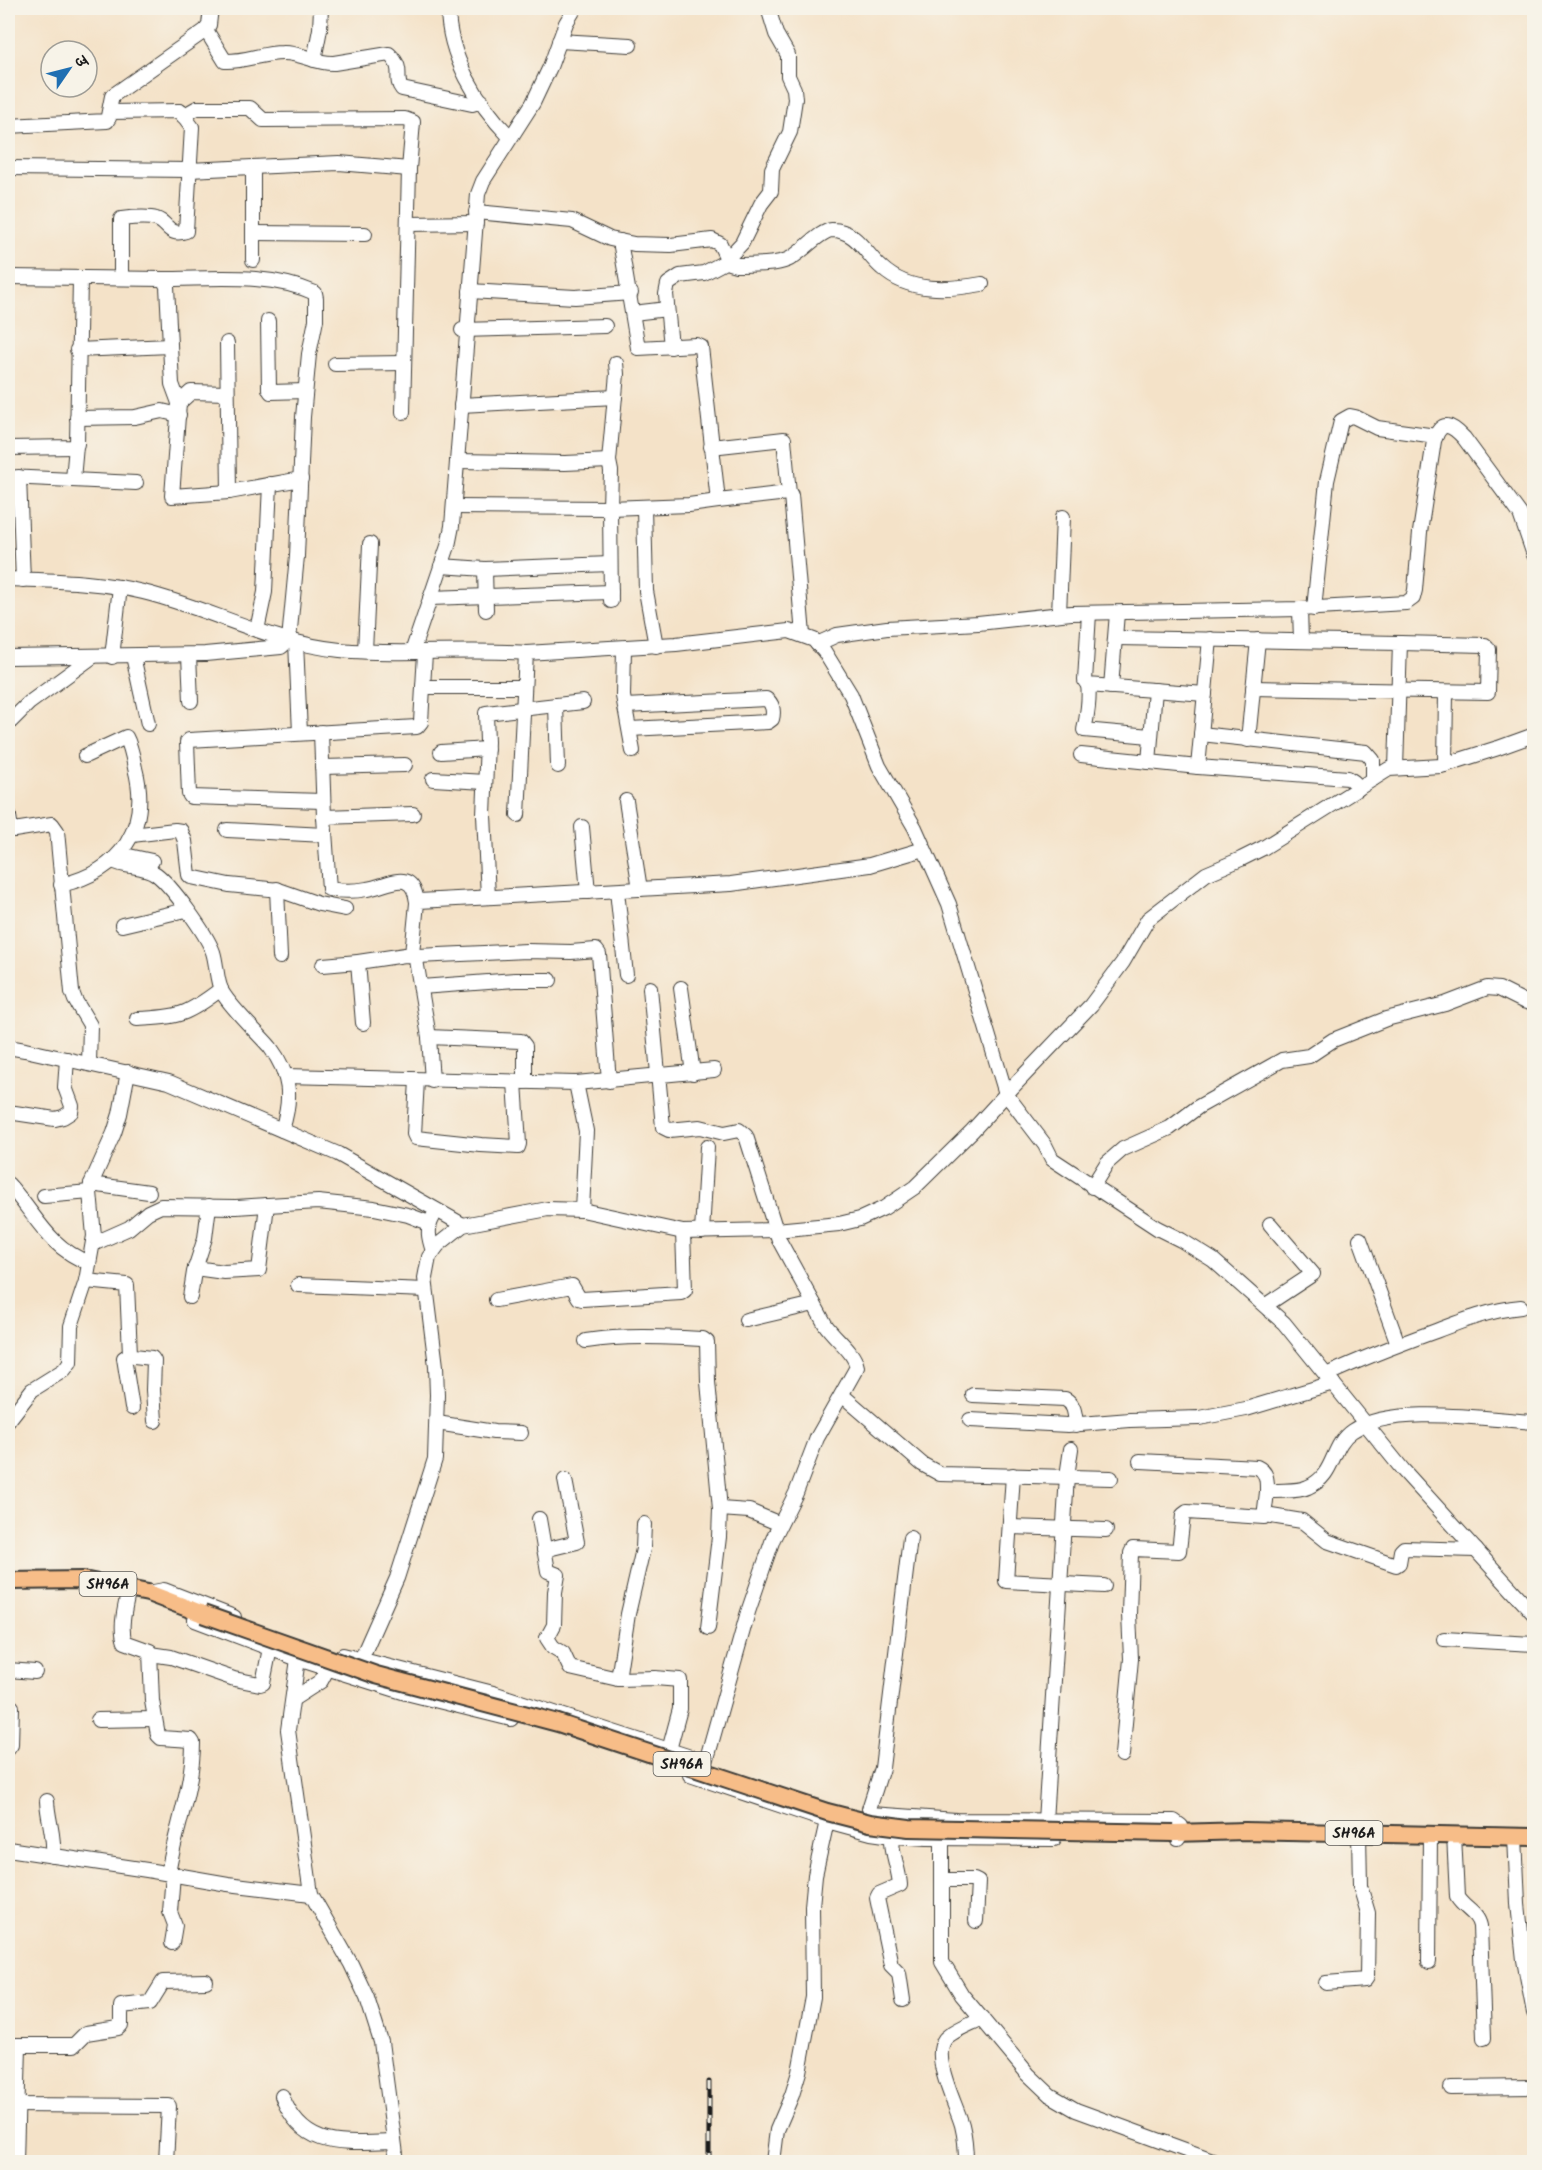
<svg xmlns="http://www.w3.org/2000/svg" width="1542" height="2170" font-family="Kalam,'Playpen Sans Deva',sans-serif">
  <rect width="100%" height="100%" fill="#f7f3e8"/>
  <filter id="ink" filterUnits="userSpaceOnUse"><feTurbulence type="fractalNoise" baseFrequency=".0167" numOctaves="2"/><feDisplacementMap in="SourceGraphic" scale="12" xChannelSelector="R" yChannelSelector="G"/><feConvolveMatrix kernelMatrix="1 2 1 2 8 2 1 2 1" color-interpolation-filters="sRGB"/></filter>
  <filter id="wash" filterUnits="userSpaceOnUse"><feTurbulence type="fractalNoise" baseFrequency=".008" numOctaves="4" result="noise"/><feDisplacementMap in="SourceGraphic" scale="24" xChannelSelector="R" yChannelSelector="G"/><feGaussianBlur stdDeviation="1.35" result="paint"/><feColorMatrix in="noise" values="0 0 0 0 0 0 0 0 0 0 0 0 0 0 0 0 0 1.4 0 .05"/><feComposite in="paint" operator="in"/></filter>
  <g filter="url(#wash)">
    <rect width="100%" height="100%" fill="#f4e2c8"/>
  </g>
  <g filter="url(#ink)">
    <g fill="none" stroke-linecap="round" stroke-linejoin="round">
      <defs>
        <g id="minor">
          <path d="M448 8C448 56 477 103 510 137"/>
          <path d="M206 30 225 61C244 62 263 53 282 53 301 52 316 64 334 63L389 54C406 70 393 78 402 89L472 104 482 101"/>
          <polyline points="559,41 630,45"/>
          <polyline points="314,60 320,29 321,8"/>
          <polyline points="183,116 197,108 250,108 263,120 405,119 413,122 409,169 403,412"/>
          <path d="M109 118 110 112 180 111 192 127 186 231C168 237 169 223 156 219 147 216 130 218 121 219V278"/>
          <polyline points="8,126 107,121 112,96 206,30 209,25 211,8"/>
          <polyline points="8,168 189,170 339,163 409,169"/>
          <polyline points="253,168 253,260"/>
          <path d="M476 212 572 221 610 239 634 244 671 245 712 240 720 244 729 263 736 265C752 264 772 266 787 260 800 255 819 231 832 230 857 230 866 255 882 268 909 293 949 290 982 284"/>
          <polyline points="408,224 476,223"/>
          <polyline points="253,233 365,234"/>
          <polyline points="620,241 638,348 696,345 701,347 718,501 788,493 791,495 803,635"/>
          <polyline points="8,277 163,279 167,286 172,384 179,403"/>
          <polyline points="470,291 575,297 631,293"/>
          <polyline points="633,313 667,309"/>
          <polyline points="268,321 269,389 271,392 305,391"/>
          <polyline points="462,330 605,326"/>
          <polyline points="227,343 229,492"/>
          <polyline points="671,347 666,294 668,284 680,276 704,273 723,263 742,243 761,204 771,191 772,169 790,132 795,99 794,89 788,76 788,55 776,34 768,8"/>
          <polyline points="77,350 170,346"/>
          <polyline points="616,363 617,374 609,461 611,471 610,508 689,505 718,501"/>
          <polyline points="335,364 404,363"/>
          <polyline points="227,393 191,392 179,403 172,496 229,492 301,479"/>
          <polyline points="461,405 615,397"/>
          <polyline points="77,418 135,417 162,411 179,415"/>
          <polyline points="711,447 784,439 789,494"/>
          <polyline points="8,448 74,447 77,444 80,278"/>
          <polyline points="457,461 565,463 609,461"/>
          <polyline points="8,477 136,483"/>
          <polyline points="19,477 23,580"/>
          <polyline points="73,479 76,446"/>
          <polyline points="454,507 610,508 611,601"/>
          <polyline points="644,507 646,591 656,646"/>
          <polyline points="441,566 485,569 610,564"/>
          <polyline points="485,569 486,610"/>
          <path d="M8 579C53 581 99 581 143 592 209 608 271 643 340 650 402 656 464 648 526 653L676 644 789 631 814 640 824 651 851 695 879 766 915 828 949 904 1006 1094 1045 1145 1052 1159 1157 1228 1181 1240 1213 1260 1284 1323 1403 1470 1534 1614"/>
          <polyline points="430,598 611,592"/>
          <polyline points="1300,609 1301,641"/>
          <polyline points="1314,609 1327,481 1341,421 1350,416 1355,417 1377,428 1436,436"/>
          <polyline points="1089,613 1085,681 1088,685 1205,694"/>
          <polyline points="1059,614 1063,517"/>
          <polyline points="257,630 265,592 270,484"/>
          <polyline points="1116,638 1400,643 1396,768"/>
          <polyline points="296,642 300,733"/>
          <path d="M817 644 837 635 887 628 978 623 1071 613 1300 609 1406 603 1413 598 1415 590 1420 532 1434 441C1441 419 1451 424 1464 438L1520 514 1534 555"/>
          <polyline points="624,648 623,696 633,751"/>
          <polyline points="365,651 370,544"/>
          <polyline points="412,652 448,546 452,526 478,194 483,181 533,103 550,67 566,23 575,8"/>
          <polyline points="189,655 191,701"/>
          <polyline points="133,656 148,724"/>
          <path d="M8 657 205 654 281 647 289 640 297 556 303 417 309 354 316 320V298L315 293C268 272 213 279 163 279"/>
          <polyline points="112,657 120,587"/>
          <path d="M1088 685C1090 697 1087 718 1084 730L1150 736"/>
          <polyline points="423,687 523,687"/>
          <polyline points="1111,687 1117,613"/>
          <polyline points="1253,688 1488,692 1489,649 1485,645 1400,643"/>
          <polyline points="556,705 558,766"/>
          <path d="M625 706 766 699C773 703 774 712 772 719L768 722 630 729"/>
          <polyline points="8,724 29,703 92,657"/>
          <path d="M321 732 324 817 329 889C340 891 356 891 367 889 389 886 412 866 417 902"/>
          <polyline points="1201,734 1366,752 1373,760 1373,779"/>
          <polyline points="1248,740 1258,640"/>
          <polyline points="441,752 487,749"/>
          <polyline points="1081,755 1198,767 1348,778 1354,782 1358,789"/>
          <polyline points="1149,762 1155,690"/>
          <polyline points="1445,765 1446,692"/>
          <polyline points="322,767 405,765"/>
          <polyline points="1198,767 1210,639"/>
          <polyline points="433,779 485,782"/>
          <polyline points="323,801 191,797 189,794 187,742 189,740 417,727 421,722 425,653"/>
          <polyline points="626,801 640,889"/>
          <polyline points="8,811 11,828 14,830 52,824 57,831 72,992 75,1000 90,1025 89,1064"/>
          <polyline points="518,815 526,653"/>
          <polyline points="324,817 413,814"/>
          <polyline points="582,827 588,892"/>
          <polyline points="227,830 325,835"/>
          <polyline points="132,835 175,830 181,831 185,841 189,875 191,877 229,885 279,890 319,904 345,909"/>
          <polyline points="120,854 152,861"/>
          <path d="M113 861C126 868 144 865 156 874 172 886 206 933 213 952 217 964 216 980 222 992 232 1009 256 1031 270 1047 291 1075 292 1098 282 1130"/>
          <path d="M61 885C121 871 151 828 135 768 133 758 131 746 126 737L85 756"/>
          <polyline points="277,889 280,957"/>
          <polyline points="617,891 626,975"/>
          <polyline points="488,897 484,815 487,742 486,713 583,702"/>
          <polyline points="122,925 186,910"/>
          <polyline points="412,954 417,903 419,901 731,884 870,865 924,849"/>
          <polyline points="358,962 363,1023"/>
          <polyline points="323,965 358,962 405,955 417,956"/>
          <polyline points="421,987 515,980 550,980"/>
          <path d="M650 988 663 1127 669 1130 700 1127 724 1133 739 1130 746 1136 779 1240 825 1324C834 1338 854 1351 857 1367L817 1438 796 1493 773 1539 748 1612 704 1769"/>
          <polyline points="681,988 693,1073"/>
          <path d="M137 1019C180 1017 187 1015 221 989"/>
          <polyline points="429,1037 521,1041 525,1046 525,1082"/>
          <polyline points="8,1047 25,1050 169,1082 338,1154 463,1225"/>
          <polyline points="285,1076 576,1083 586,1131 582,1210"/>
          <polyline points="417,1080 414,1134 416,1138 481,1145 518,1147 519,1144 515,1082"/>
          <polyline points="432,1081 429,1037 416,960 417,956 527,951 571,952 596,950 599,954 609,1081"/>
          <polyline points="576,1083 714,1070"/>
          <polyline points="8,1112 55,1119 63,1117 71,1112 72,1106 65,1087 67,1059"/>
          <path d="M8 1184C36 1214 47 1247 89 1263"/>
          <polyline points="91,1184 149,1192"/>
          <polyline points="1092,1187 1107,1163 1123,1149 1170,1128 1198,1107 1282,1060 1309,1056 1333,1040 1386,1019 1445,1004 1487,988 1499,989 1523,1001 1534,1004"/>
          <polyline points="44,1196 90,1192"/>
          <path d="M433 1217C426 1229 429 1239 433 1251"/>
          <polyline points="702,1232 707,1147"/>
          <polyline points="1360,1239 1398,1344"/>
          <polyline points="93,1244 129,1228 148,1212 161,1206 236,1207 318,1202 374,1208 408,1215 429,1223"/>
          <polyline points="195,1268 224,1272 259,1270 267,1205"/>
          <polyline points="86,1281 127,1285 130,1354 134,1356 152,1358 154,1361 153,1390 155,1421"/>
          <polyline points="298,1285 426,1290"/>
          <polyline points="190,1297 194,1272 205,1238 209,1206"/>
          <polyline points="496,1300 572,1286 579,1298 582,1299 681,1293 685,1290 683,1232"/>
          <polyline points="1266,1305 1313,1274 1270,1224"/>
          <polyline points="746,1320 814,1304"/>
          <path d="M586 1341C625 1335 663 1337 703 1339L707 1342 708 1382 720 1509 719 1537 708 1628"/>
          <polyline points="130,1354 124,1358 132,1408"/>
          <path d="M1326 1375C1361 1359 1397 1345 1433 1332 1462 1321 1490 1310 1521 1307"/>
          <polyline points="842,1395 922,1464 940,1474 1111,1478"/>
          <path d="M973 1395 1065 1399C1075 1404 1075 1415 1076 1425"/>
          <polyline points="970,1420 1068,1425 1130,1420 1199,1418 1246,1409 1333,1383"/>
          <polyline points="8,1421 32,1390 64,1370 70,1362 71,1326 86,1281 94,1236 90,1192 91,1184 114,1133 120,1114 128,1072"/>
          <polyline points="437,1423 494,1432 521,1433"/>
          <path d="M1140 1461 1257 1467C1268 1472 1267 1482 1267 1492"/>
          <polyline points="1013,1475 1006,1581 1104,1586"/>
          <polyline points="720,1509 749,1511 780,1524"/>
          <polyline points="1265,1515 1302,1521 1327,1541 1396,1565 1399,1563 1401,1551 1404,1548 1476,1550"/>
          <polyline points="539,1519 548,1571 558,1575 555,1592 554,1625 547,1638 553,1647 563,1653 570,1668 618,1679 655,1678 680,1680 680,1709 669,1750"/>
          <polyline points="1010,1527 1106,1530"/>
          <polyline points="910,1538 882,1768 869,1809 872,1814 956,1820 1174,1821 1181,1826 1182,1832 1178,1839"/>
          <polyline points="544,1550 577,1542 565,1480"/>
          <path d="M129 1588C126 1605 119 1626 125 1642L150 1651 152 1701 158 1735 161 1738 191 1740 193 1743C193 1788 175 1830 168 1874"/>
          <polyline points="148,1593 164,1590 234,1617"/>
          <polyline points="195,1620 298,1659 406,1693 511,1719"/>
          <polyline points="1444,1639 1534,1644"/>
          <polyline points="151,1654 171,1657 234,1679 260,1684 263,1683 270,1648"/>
          <polyline points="343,1655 493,1693 706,1762"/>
          <polyline points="298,1659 288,1730 311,1894 351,1964 367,1998 381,2042 397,2162"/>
          <polyline points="358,1666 397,1578 435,1459 437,1395 436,1366 425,1278 429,1257 438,1245 463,1225 548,1209 582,1210 683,1232 776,1230 839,1224 860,1219 884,1208 915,1187 972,1131 1006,1094 1091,1005 1123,962 1148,919 1206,874 1241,859 1263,848 1389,769 1441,766 1498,748 1534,735"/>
          <polyline points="8,1670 35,1672"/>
          <polyline points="618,1679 628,1614 643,1549 644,1524"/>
          <polyline points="293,1699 321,1681 328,1668"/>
          <polyline points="98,1720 154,1719"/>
          <polyline points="8,1749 11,1745 12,1707"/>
          <path d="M1122 1755 1131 1659 1129 1614 1131 1553 1133 1549 1179 1551 1183 1515 1187 1512 1264 1517 1267 1492C1280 1489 1296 1493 1308 1487 1336 1475 1330 1446 1352 1431 1392 1404 1486 1419 1534 1422"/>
          <polyline points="690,1775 827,1821 871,1833 892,1836 927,1838 1054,1839"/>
          <path d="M47 1801C48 1821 55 1836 53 1856"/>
          <polyline points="1045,1821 1067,1476 1071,1449"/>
          <path d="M1454 1835 1457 1897C1464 1909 1477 1912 1480 1926L1484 2038"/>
          <path d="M892 1836C891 1854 899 1868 900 1885L879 1894 877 1898 891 1965 899 1973 903 2000"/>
          <polyline points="1515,1836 1518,1904 1524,1960 1534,2013"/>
          <polyline points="942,1838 942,1962 962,1995 1028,2074 1050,2095 1076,2110 1218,2162"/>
          <polyline points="8,1849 147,1870 228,1884 311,1894"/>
          <polyline points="942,1880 974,1880 978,1882 976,1921"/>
          <polyline points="172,1943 175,1925 170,1912 173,1874"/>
          <polyline points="1429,1962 1430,1835"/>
          <polyline points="1326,1983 1365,1980 1367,1977 1368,1913 1360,1886 1359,1833"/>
          <polyline points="8,2045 74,2045 86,2033 118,2028 121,2025 121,2006 150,2003 163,1982 206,1981"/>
          <polyline points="1451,2088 1534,2087"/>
          <path d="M282 2096C303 2151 344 2143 394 2142"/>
          <polyline points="8,2105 169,2106 166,2162"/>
          <polyline points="16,2162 19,2045"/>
          <polyline points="773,2162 777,2130 792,2095 799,2072 813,1997 812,1906 815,1875 827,1821"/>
          <path d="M966 2162C966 2150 965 2137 962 2125 956 2104 931 2058 945 2039 953 2030 971 2024 982 2018"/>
        </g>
        <g id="major">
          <polyline points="8,1581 83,1580 148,1593 203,1614"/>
          <polyline points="1174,1833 1245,1831 1534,1837"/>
        </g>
      </defs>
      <use href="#minor" stroke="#3c3a36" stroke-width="16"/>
      <use href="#major" stroke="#3c3a36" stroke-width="20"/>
      <use href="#minor" stroke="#fff" stroke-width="14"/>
      <use href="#major" stroke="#f7bd88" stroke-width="16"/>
      <defs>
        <polyline id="rail" points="709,2162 709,2082"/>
      </defs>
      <use href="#rail" stroke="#1c1c1c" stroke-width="5"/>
      <use href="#rail" stroke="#f7f3e8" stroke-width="3" stroke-dasharray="9" stroke-linecap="butt"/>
      <defs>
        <polyline id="major-bridge" points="203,1614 376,1675 558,1723 827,1812 870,1823 909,1828 1174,1833"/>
      </defs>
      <use href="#major-bridge" stroke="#3c3a36" stroke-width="20" stroke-linecap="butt"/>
      <use href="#major-bridge" stroke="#f7bd88" stroke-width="16"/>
    </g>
  </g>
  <g text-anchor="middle" stroke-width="4.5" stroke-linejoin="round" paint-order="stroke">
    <g fill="#f7f3e8" stroke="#5e5c59" stroke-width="1.5">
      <rect x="79.5" y="1572" width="57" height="24" rx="4.5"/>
      <rect x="653.5" y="1752" width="57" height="24" rx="4.5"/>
      <rect x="1325.5" y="1821" width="57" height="24" rx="4.5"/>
    </g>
    <g font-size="15" font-weight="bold" fill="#1c1c1c">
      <text x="108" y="1589">SH96A</text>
      <text x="682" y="1769">SH96A</text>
      <text x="1354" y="1838">SH96A</text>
    </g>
  </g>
  <rect width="1542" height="2170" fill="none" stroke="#f7f3e8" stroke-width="30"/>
  <g transform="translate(69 69) rotate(55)"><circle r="28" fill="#f7f3e8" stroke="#9f9d96" stroke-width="1.5"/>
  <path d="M0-4.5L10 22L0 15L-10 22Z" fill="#1f6fb2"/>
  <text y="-9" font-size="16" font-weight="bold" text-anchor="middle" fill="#1c1c1c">उ</text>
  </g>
</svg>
